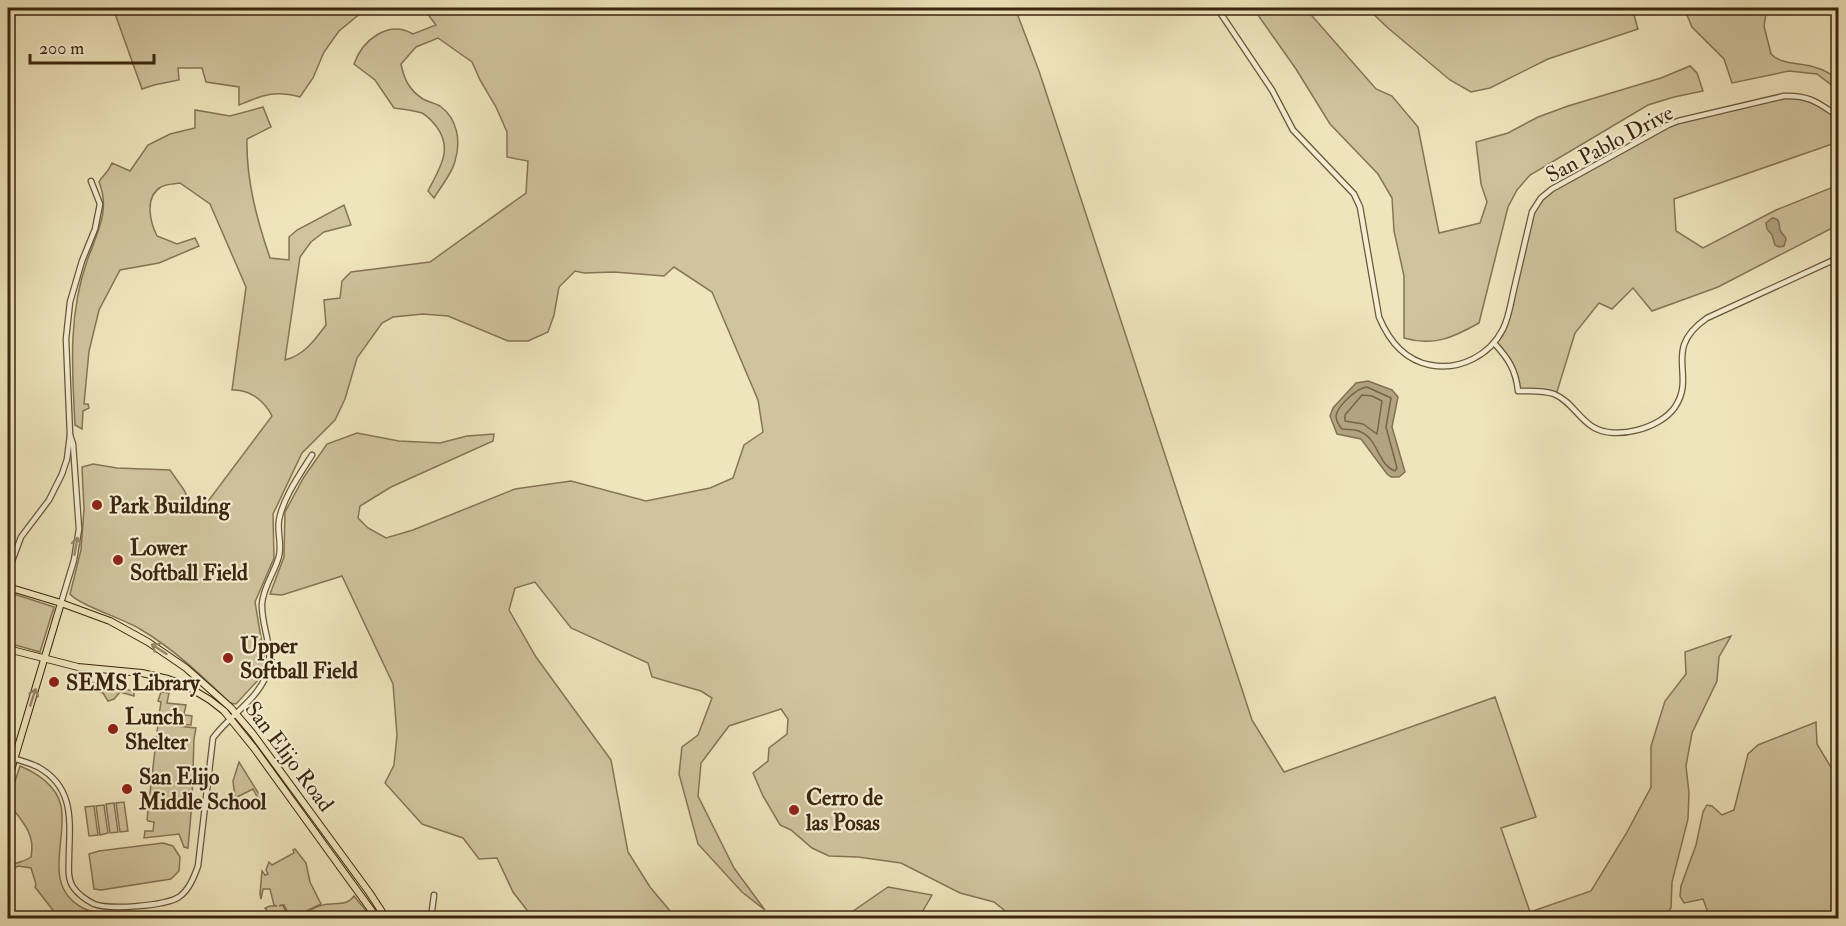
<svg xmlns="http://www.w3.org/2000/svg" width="1846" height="926" font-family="'IM FELL Double Pica',serif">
  <rect width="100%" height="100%" fill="#efe5bc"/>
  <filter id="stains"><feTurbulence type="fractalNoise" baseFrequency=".00333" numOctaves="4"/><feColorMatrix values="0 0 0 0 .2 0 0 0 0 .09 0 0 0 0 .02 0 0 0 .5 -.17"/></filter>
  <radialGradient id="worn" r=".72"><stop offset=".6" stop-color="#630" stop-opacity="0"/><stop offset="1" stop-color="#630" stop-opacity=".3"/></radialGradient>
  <g fill="#d0c49e" stroke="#867456" stroke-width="1.5">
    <path d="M113 8H367L339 31 324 52 313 78 300 97C274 90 263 95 239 105V87L206 82 202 68H178L179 80 154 85 142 89Z"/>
    <path d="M423 8H1015L1039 71 1252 720 1284 772 1495 697 1536 817 1501 828 1530 912 1591 891 1626 834 1651 787V746L1665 701 1686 674 1685 652 1731 636 1719 657 1717 681 1692 733 1686 766 1689 793 1688 819 1672 882 1671 908 1663 918H1014L994 902 960 893 901 863 858 857 829 856 812 848 791 830 780 825 763 796 753 773 768 761 769 748 787 734 788 719 781 709 729 726 701 763 698 796 734 868 765 910 742 892 698 844 679 774 682 747 698 735 712 698 701 691 652 677 648 663 571 628 535 582 515 588 509 610 536 657 611 760 628 852 650 887 676 918H533L513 892 497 858 479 859 463 838 422 824 385 783 394 765 397 735 393 684 342 576 282 595 270 594 284 557 285 512 304 477 327 444 357 433 399 441 440 443 467 436 494 434 493 441 391 487 360 506 358 518 368 528 386 538 413 530 515 489 571 481 646 501 710 488 733 478 744 445 763 432 758 400 712 292 674 267 664 276 614 272 584 273 575 271 559 287 554 315 548 332 528 341H508L448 316 423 314 393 317 382 323 357 358 345 399 335 420 302 453 273 514 274 558 255 602 265 661 259 679 236 704 230 703C202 676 174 649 140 629 124 619 79 605 70 594L81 550 84 509 82 467 93 464 117 468 170 470 184 490 194 511 206 504 272 416C264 400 249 389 232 390L246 287 210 204 180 183C174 184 165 184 161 187 144 197 150 222 157 236L177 244 195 238 199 246 159 263 120 270 99 310 89 351 84 404H88L89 408 83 411 82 429 75 425C72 369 68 315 87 261 96 235 111 211 99 182 103 174 107 175 112 163L130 171 148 145 170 134 195 128V110L230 116 263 107 271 127 247 139C246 180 257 220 270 258L289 260V237L297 230 344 205 351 225 324 232 311 242 300 257 285 360C304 355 314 341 326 325L324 300 340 298 342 281 351 272 430 262 526 193 528 161 507 157V132L496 107 480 80 472 62 438 38 416 47 401 64C404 79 409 90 423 99 428 102 435 103 440 106 458 119 461 142 455 161 453 172 440 188 434 198L428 191C439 169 454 149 436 126 432 121 428 116 422 113 413 110 403 109 394 108L375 80 354 64C362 41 388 19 413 34L436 25Z"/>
    <path d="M1253 8H1311L1306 9 1376 89 1392 96 1418 127 1439 233 1480 223 1487 202 1481 184 1476 142 1508 133 1538 117 1568 106 1661 78 1690 66 1697 73 1703 91 1674 97 1648 105 1530 175 1517 190 1508 207 1479 323C1454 337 1434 347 1404 338V276L1394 231 1392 198 1378 174 1330 124 1296 69Z"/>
    <polygon points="1367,8 1632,8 1638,29 1548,59 1490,88 1471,92 1450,80 1388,28"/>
    <path d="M1684 8H1767L1764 26 1771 54C1783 66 1802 62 1817 68 1825 70 1832 75 1838 79V107L1836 103 1834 87 1817 74 1789 71 1732 83 1724 59 1692 27Z"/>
    <polygon points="1786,96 1800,96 1838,115 1838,142 1674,199 1676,231 1703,248 1776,210 1838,185 1838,225 1718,287 1652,311 1633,288 1612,309 1599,303 1575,333 1556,395 1518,391 1515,373 1494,343 1504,328 1530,220 1544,196 1665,126"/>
    <polygon points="8,592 54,607 40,652 8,643"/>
    <polygon points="90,682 134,691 134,696 120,692 114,699 108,701 103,693 89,690"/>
    <polygon points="161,692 169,693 167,703 186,705 184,714 170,713 192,716 191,725 175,724 175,722 174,724 158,722 161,702 158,701"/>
    <polygon points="1816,722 1817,744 1838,779 1838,918 1710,918 1703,899 1684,903 1680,896 1681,886 1696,845 1703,812 1707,805 1712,806 1722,815 1734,810 1748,754 1758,745"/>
    <polygon points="158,724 196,728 194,739 192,802 188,848 184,847 179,834 144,838 145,831 153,831 154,822 148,821 147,819"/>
    <polygon points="239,762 262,799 260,802 253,789 235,798 233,781"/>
    <path d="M20 766C37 773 57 786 61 806 68 840 41 886 83 908 105 919 130 912 155 918H59L35 887 36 884 31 868 18 866 8 873 9 867C16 862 24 862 31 857 36 834 22 821 8 803Z"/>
    <polygon points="124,802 128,831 120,832 116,803"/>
    <polygon points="114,803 118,832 110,833 106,804"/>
    <polygon points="104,805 108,833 100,835 96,806"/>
    <polygon points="94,806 98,835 89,836 85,807"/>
    <polygon points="163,843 173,846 180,857 179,871 171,879 101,890 94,889 89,854 99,851"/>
    <polygon points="295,849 306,863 310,882 321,904 292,918 285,918 289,915 284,905 281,905 279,906 283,905 287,915 284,918 273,918 265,908 270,906 277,906 274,905 270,889 263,889 261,899 260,894 262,871 265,875 268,874 266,870 269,862 272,865 294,853 293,850"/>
    <polygon points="888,887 932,895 920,916 922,918 843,918"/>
    <path d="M354 896 372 918H297C304 914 315 906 323 905 335 902 346 907 354 896Z"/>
  </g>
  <g fill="#b2a481" stroke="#827153" stroke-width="1.5">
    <path d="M1772 218C1783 219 1777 226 1781 232 1783 235 1785 236 1786 239L1784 246 1779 247 1775 245 1772 235 1767 229 1766 223Z"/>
    <polygon points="1368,381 1392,390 1398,397 1392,427 1405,472 1399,477 1391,477 1387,474 1361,439 1337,434 1330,416 1333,408 1356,383"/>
  </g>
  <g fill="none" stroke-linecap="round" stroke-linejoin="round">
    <g stroke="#766448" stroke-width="1.5">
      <path d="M1367 387 1391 398 1386 427 1397 468 1395 471C1378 465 1378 439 1361 432 1355 429 1348 430 1342 429 1339 426 1336 420 1336 416 1338 405 1357 388 1367 387Z"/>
      <polygon points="1362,395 1372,396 1382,401 1377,434 1363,424 1345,421 1345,415"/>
    </g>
    <polyline stroke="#827153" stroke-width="1.5" points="1628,8 1628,9"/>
    <defs>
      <g id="minor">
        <path d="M1217 8 1272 90 1293 130 1354 194 1360 207 1379 317C1389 341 1404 360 1430 365 1460 371 1490 355 1503 329 1509 317 1511 302 1514 289 1520 263 1526 238 1532 212L1541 198 1552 189 1668 125 1678 121 1784 96C1810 95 1818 103 1838 116"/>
        <path d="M1494 343C1508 358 1516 370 1518 391 1530 391 1543 390 1554 394 1571 401 1578 418 1593 427 1615 441 1661 428 1675 407 1697 374 1661 350 1707 318L1838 258"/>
        <polyline points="8,572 21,537 49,500 62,474 67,459 70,435"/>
        <polyline points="61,603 74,560 79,529 73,444 70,435 66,339 70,302 82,261 95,229 100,204 91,181"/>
        <path d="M8 756C17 760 28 762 38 767 74 787 70 820 69 855 69 866 67 878 73 887 78 894 86 900 94 904 110 910 165 906 179 897 189 890 194 877 198 866L213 738C229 716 256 701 266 676 276 650 261 628 262 604 263 587 275 572 279 556 282 544 277 532 279 520 283 498 300 474 312 455"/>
        <polyline points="431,918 434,895"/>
      </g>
      <g id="major">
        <polyline points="8,587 61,603 110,621 148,642 186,668 231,708 253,734 369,892 386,918"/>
        <polyline points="8,649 78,667 142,673 168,679 185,685 210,700 224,711 254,748 377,918"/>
        <polyline points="8,780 61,603"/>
      </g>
    </defs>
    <use href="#minor" stroke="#68553a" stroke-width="7"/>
    <use href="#major" stroke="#3b250e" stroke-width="8"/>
    <use href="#minor" stroke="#f5eed3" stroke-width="4.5"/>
    <use href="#major" stroke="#efe5bc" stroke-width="6"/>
  </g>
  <defs><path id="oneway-shaft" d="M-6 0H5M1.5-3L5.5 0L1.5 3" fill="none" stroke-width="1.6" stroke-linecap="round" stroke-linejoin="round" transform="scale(1.5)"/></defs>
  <use stroke="#988a70" href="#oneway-shaft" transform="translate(76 546) rotate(-80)"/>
  <g stroke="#958565">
    <use href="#oneway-shaft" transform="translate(159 649) rotate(-147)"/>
    <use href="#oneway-shaft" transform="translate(33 697) rotate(-72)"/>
  </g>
  <g fill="#8f2418" stroke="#f5eed3" stroke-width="2">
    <circle cx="97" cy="505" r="6"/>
    <circle cx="118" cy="560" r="6"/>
    <circle cx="228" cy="658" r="6"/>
    <circle cx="54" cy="682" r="6"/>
    <circle cx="113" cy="729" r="6"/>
    <circle cx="127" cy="789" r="6"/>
    <circle cx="794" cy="810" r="6"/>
  </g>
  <g text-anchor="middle" stroke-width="4.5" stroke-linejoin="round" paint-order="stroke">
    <g font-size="22" fill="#3b250e" stroke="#f5eed3">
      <text transform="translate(1609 143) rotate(-28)" y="8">San Pablo Drive</text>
      <text transform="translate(290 756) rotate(53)" y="8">San Elijo Road</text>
    </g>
    <g font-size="22" font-weight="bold" fill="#3b250e" stroke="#f5eed3" text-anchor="start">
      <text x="109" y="513">Park Building</text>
      <text x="130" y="555">Lower<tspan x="130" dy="25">Softball Field</tspan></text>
      <text x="240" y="653">Upper<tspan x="240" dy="25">Softball Field</tspan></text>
      <text x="66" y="690">SEMS Library</text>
      <text x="125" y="724">Lunch<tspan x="125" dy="25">Shelter</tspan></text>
      <text x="139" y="784">San Elijo<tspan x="139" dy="25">Middle School</tspan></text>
      <text x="806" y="805">Cerro de<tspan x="806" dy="25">las Posas</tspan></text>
    </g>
  </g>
  <rect width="1846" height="926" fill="none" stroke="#efe5bc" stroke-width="30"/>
  <rect x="9" y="9" width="1828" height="908" fill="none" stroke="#3b250e" stroke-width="3"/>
  <rect x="15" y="15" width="1816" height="896" fill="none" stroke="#3b250e" stroke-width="1.5"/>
  <path d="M30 54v9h124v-9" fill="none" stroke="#3b250e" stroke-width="3"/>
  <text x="39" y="54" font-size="18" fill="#3b250e" stroke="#f5eed3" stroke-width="4.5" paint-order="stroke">200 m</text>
  <rect width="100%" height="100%" filter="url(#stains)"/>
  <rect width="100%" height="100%" fill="url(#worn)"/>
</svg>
